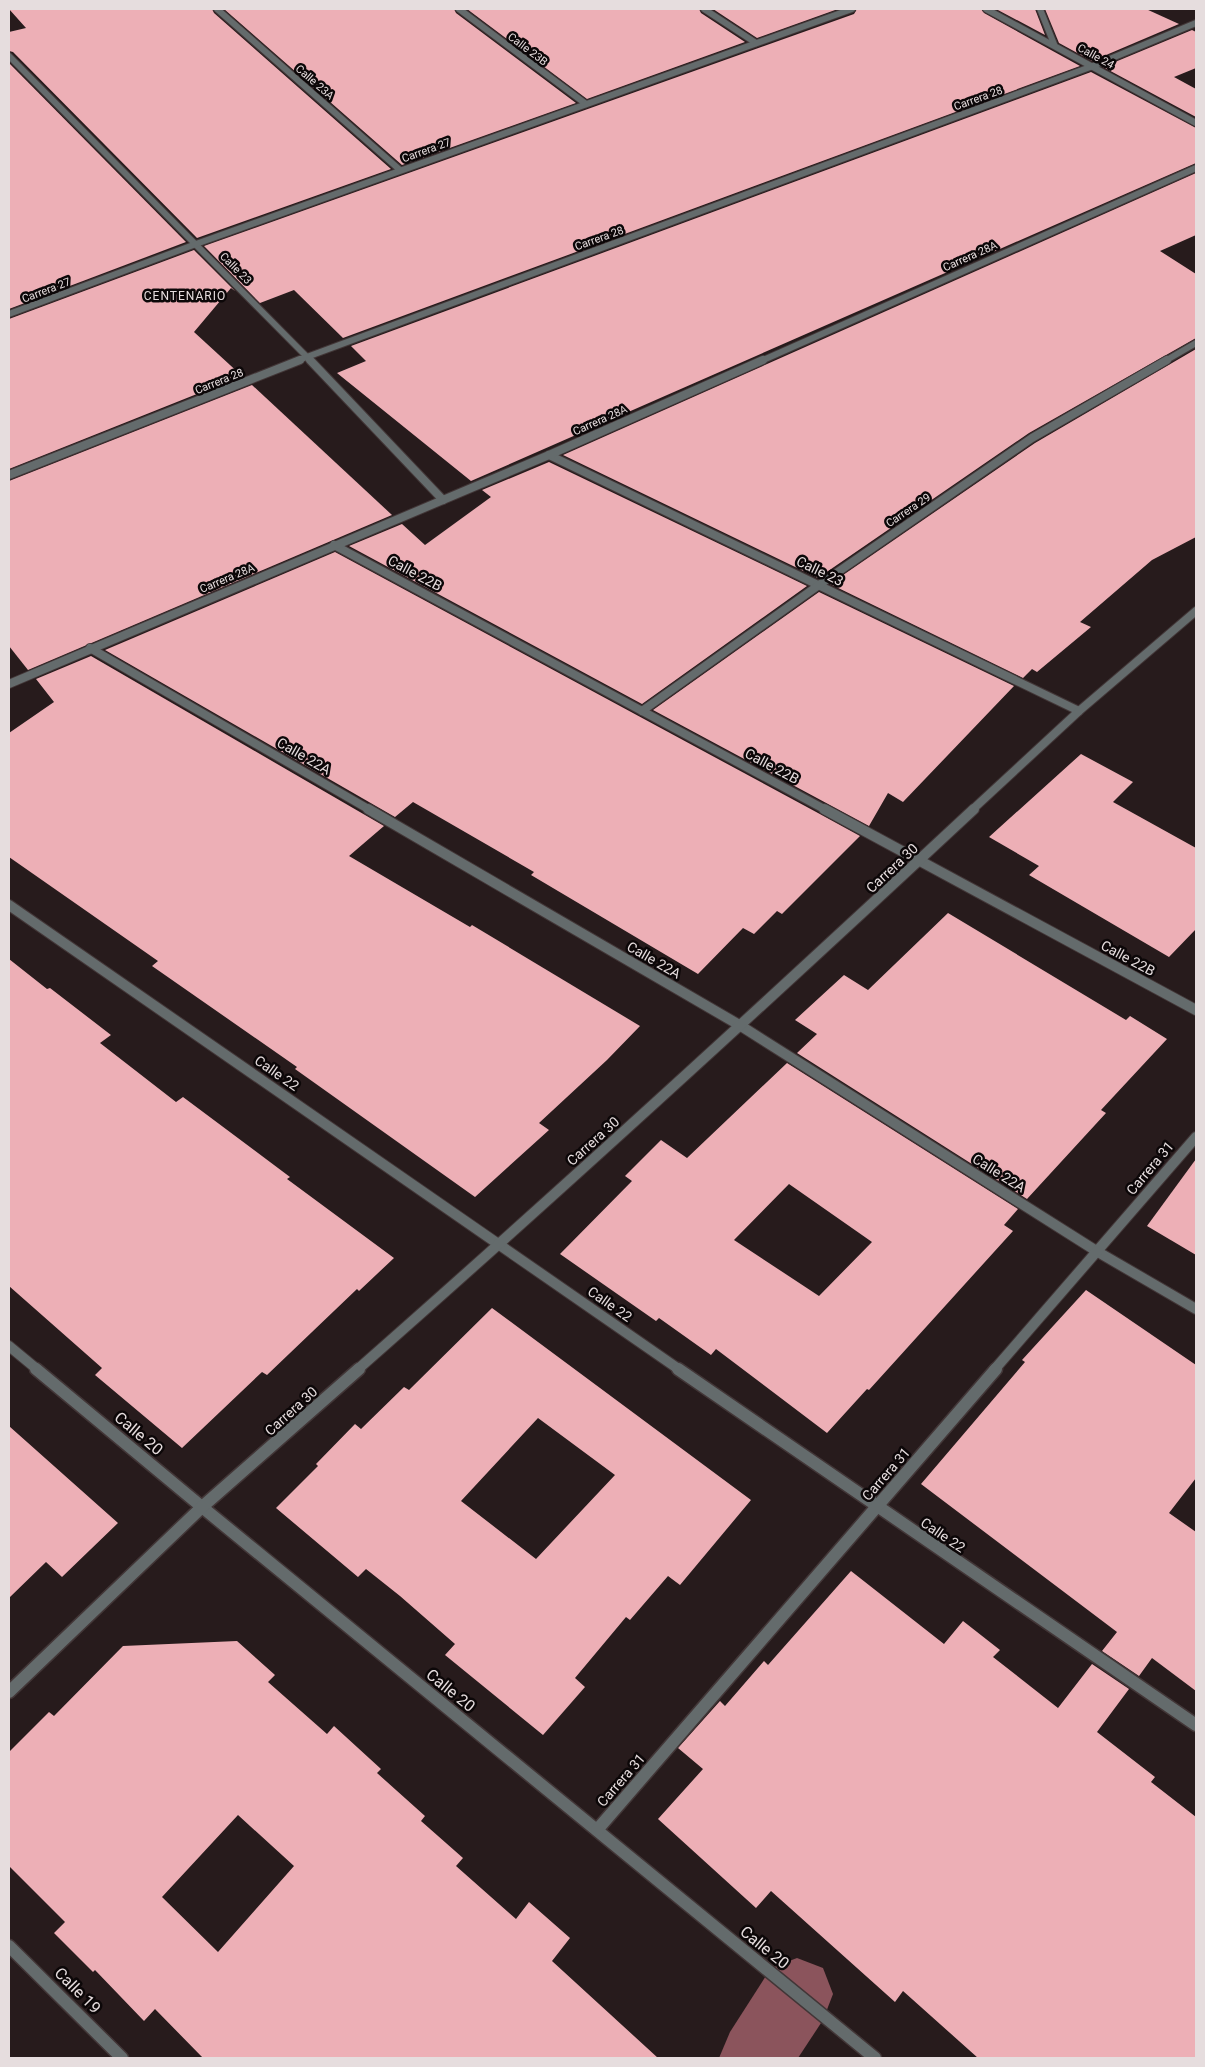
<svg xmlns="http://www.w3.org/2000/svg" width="1205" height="2067" font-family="Roboto,sans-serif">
  <rect width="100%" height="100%" fill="#271b1c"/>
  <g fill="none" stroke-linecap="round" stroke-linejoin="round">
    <polygon fill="#8b545c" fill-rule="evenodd" points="797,1958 823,1968 833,1994 823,2020 798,2058 719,2058 730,2032 771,1968"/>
  </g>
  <g fill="#edafb6" fill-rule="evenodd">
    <polygon points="9,9 212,9 214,13 391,169 197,238 13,52 9,51 9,32 26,28"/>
    <polygon points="224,9 454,9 456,13 576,103 402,165"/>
    <polygon points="467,9 699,9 701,13 745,42 587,99"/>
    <polygon points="713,9 838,9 757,38"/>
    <polygon points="857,9 981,9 984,13 1080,66 343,338 294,290 260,303 204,246 854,14"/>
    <polygon points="996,9 1035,9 1045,35"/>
    <polygon points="1045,9 1146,9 1179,24 1092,61 1059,43"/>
    <polygon points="1192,30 1196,32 1196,68 1174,77 1196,89 1196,117 1103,67"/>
    <polygon points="9,63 186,242 9,309"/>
    <polygon points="1091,72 1196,128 1196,163 471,481 337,373 366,361 351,346"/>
    <polygon points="1196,173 1196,235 1160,251 1196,274 1196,338 1029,433 818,578 563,455"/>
    <polygon points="194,250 235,291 231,288 194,332 242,376 9,469 9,319"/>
    <polygon points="1196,349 1196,537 1152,560 1080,622 1091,627 1037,672 1032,669 1023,678 830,584 1035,443"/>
    <polygon points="252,385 392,515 28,670 9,646 9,481"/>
    <polygon points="549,462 807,586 642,704 349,546 402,524 425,545 491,497 482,490"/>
    <polygon points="335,552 818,813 860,836 782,914 777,911 754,934 743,928 698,974 531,875 534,872 413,802 395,817 105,650"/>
    <polygon points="819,592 1014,686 903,802 888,793 869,826 653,710"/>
    <polygon points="91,656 384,826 349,856 470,927 472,925 640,1026 607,1060 539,1123 549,1130 475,1197 295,1069 297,1067 152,966 158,961 9,857 9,733 54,702 36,679"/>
    <polygon points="1081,754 1133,782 1113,802 1196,848 1196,929 1169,957 1029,875 1039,866 989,837"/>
    <polygon points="948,913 1126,1020 1130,1016 1167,1039 1101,1110 1106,1113 1027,1199 797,1053 817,1034 795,1020 844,975 868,990"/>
    <polygon points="9,959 47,989 50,988 111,1035 100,1043 176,1102 183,1097 290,1177 287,1179 394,1258 359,1291 357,1289 267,1375 262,1372 182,1448 95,1375 102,1368 9,1286"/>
    <path d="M787 1063 1018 1209 1004 1225 1013 1231 869 1390 867 1389 827 1433 716 1349 711 1355 659 1318 656 1321 560 1254 632 1181 625 1176 661 1140 687 1158ZM789 1184 872 1242 819 1296 734 1240Z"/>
    <polygon points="1196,1159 1196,1255 1147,1226"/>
    <polygon points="1086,1290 1196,1365 1196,1478 1169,1513 1196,1532 1196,1691 1152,1658 1139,1676 1102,1651 1117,1632 921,1484 1025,1362 1022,1360"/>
    <path d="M492 1308 751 1500 680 1585 668 1576 630 1620 626 1617 575 1678 585 1687 543 1735 445 1655 455 1644 400 1596 366 1569 358 1577 276 1508 318 1466 316 1464 355 1424 361 1429 404 1387 409 1390ZM538 1418 615 1475 536 1559 461 1501Z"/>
    <polygon points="9,1426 118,1523 62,1577 46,1562 9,1598"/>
    <polygon points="851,1571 944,1644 963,1621 1000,1650 993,1657 1058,1708 1092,1664 1129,1689 1097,1732 1155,1777 1151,1782 1196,1817 1196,2058 978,2058 903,1991 895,2002 771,1891 756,1908 658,1819 703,1769 678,1748 720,1701 725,1706 764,1661 768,1665"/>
    <path d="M237 1641 275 1675 268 1682 327 1734 334 1726 381 1769 377 1773 425 1816 421 1821 463 1858 456 1866 516 1919 529 1902 570 1938 552 1961 658 2058H203L155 2009 144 2021 95 1970 93 1972 54 1933 65 1922 9 1866V1752L49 1712 54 1716 123 1646ZM238 1815 294 1866 218 1952 162 1897Z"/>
  </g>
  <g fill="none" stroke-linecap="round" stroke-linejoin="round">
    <defs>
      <g id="minor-far3">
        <polyline points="217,9 400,170"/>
        <polyline points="459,9 586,104"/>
        <polyline points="704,9 756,43"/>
        <polyline points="986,9 1196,123"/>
        <polyline points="1040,9 1054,44"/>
        <polyline points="9,56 311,361"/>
        <polyline points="9,314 196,244 852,9"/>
        <polyline points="296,361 1093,66 1196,23"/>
        <polyline points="761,361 1196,168"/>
        <polyline points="1165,361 1196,343"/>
      </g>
      <g id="minor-far2">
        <polyline points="310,360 443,500"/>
        <polyline points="549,455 1079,711"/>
        <polyline points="9,475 300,360"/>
        <polyline points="334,545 826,810"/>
        <polyline points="90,648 370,810"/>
        <polyline points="9,684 549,455 763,360"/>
        <polyline points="642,711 819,585 1032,438 1167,360"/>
      </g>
      <g id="minor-far1">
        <polyline points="368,809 741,1026 1098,1252 1196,1309"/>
        <polyline points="824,809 1196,1010"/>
        <polyline points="9,905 680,1370"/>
        <polyline points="9,1346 38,1370"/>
        <polyline points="994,1370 1196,1137"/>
      </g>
      <g id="minor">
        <polyline points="36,1369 202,1507 875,2058"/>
        <polyline points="678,1369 1196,1725"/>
        <polyline points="597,1830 996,1369"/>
        <polyline points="9,1946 122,2058"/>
      </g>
      <polyline id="tertiary-far2" points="972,810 1079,711 1196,611"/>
      <path id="tertiary-far1" d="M357 1370C566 1186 770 999 974 809"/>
      <polyline id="tertiary" points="9,1692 202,1507 359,1369"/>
    </defs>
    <use href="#minor-far3" stroke="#423637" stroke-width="8"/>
    <use href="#minor-far2" stroke="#423637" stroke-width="10"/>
    <use href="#minor-far1" stroke="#423637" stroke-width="12"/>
    <use href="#minor" stroke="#423637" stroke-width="15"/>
    <use href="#tertiary-far2" stroke="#423637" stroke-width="10"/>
    <use href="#tertiary-far1" stroke="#423637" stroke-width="12"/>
    <use href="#tertiary" stroke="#423637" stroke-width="15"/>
    <use href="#minor-far3" stroke="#646b6c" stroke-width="6"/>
    <use href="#minor-far2" stroke="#646b6c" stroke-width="8"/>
    <use href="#minor-far1" stroke="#646b6c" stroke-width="10"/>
    <use href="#minor" stroke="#646b6c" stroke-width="12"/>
    <use href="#tertiary-far2" stroke="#646b6c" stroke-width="8"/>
    <use href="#tertiary-far1" stroke="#646b6c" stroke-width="10"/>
    <use href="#tertiary" stroke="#646b6c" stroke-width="12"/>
  </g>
  <g text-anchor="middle" stroke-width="5" stroke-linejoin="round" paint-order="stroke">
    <g font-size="11" fill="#e6ddde" stroke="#0c0708">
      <text transform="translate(528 49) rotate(37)" y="4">Calle 23B</text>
      <text transform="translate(1096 56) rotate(29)" y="4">Calle 24</text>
      <text transform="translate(315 82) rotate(41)" y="4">Calle 23A</text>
      <text transform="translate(978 98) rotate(-20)" y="4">Carrera 28</text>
      <text transform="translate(426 150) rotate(-20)" y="4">Carrera 27</text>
      <text transform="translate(599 238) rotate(-20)" y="4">Carrera 28</text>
      <text transform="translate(970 256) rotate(-24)" y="4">Carrera 28A</text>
      <text transform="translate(236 268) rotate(45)" y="4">Calle 23</text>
      <text transform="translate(46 290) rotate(-21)" y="4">Carrera 27</text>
      <text transform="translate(219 381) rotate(-22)" y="4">Carrera 28</text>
      <text transform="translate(600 420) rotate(-24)" y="4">Carrera 28A</text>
      <text transform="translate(908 510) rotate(-34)" y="4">Carrera 29</text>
      <text transform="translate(227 578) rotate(-23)" y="4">Carrera 28A</text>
    </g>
    <g font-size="12" letter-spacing="1" fill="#e6ddde" stroke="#0c0708">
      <text x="185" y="300">CENTENARIO</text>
    </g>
    <g font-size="14" fill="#e6ddde" stroke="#0c0708">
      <text transform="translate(820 571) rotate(26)" y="5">Calle 23</text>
      <text transform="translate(415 573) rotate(28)" y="5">Calle 22B</text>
      <text transform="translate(304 756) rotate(30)" y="5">Calle 22A</text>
      <text transform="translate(772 766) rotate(28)" y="5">Calle 22B</text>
      <text transform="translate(892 868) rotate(-43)" y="5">Carrera 30</text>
      <text transform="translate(1128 958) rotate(28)" y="5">Calle 22B</text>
      <text transform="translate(654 960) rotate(30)" y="5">Calle 22A</text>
      <text transform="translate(277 1073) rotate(35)" y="5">Calle 22</text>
      <text transform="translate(593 1141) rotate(-42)" y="5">Carrera 30</text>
      <text transform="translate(1150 1168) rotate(-50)" y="5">Carrera 31</text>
      <text transform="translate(999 1173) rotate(32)" y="5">Calle 22A</text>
      <text transform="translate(610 1304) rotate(35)" y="5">Calle 22</text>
      <text transform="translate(291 1411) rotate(-42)" y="5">Carrera 30</text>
      <text transform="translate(886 1474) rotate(-49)" y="5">Carrera 31</text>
      <text transform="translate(943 1535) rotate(34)" y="5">Calle 22</text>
      <text transform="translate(621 1780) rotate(-49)" y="5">Carrera 31</text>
    </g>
    <g font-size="16" fill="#e6ddde" stroke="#0c0708">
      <text transform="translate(139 1433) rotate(40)" y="6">Calle 20</text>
      <text transform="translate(451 1690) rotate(39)" y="6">Calle 20</text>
      <text transform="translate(765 1947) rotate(39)" y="6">Calle 20</text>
      <text transform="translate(78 1990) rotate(45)" y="6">Calle 19</text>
    </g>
  </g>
  <rect width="1205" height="2067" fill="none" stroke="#e6ddde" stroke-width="20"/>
</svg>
